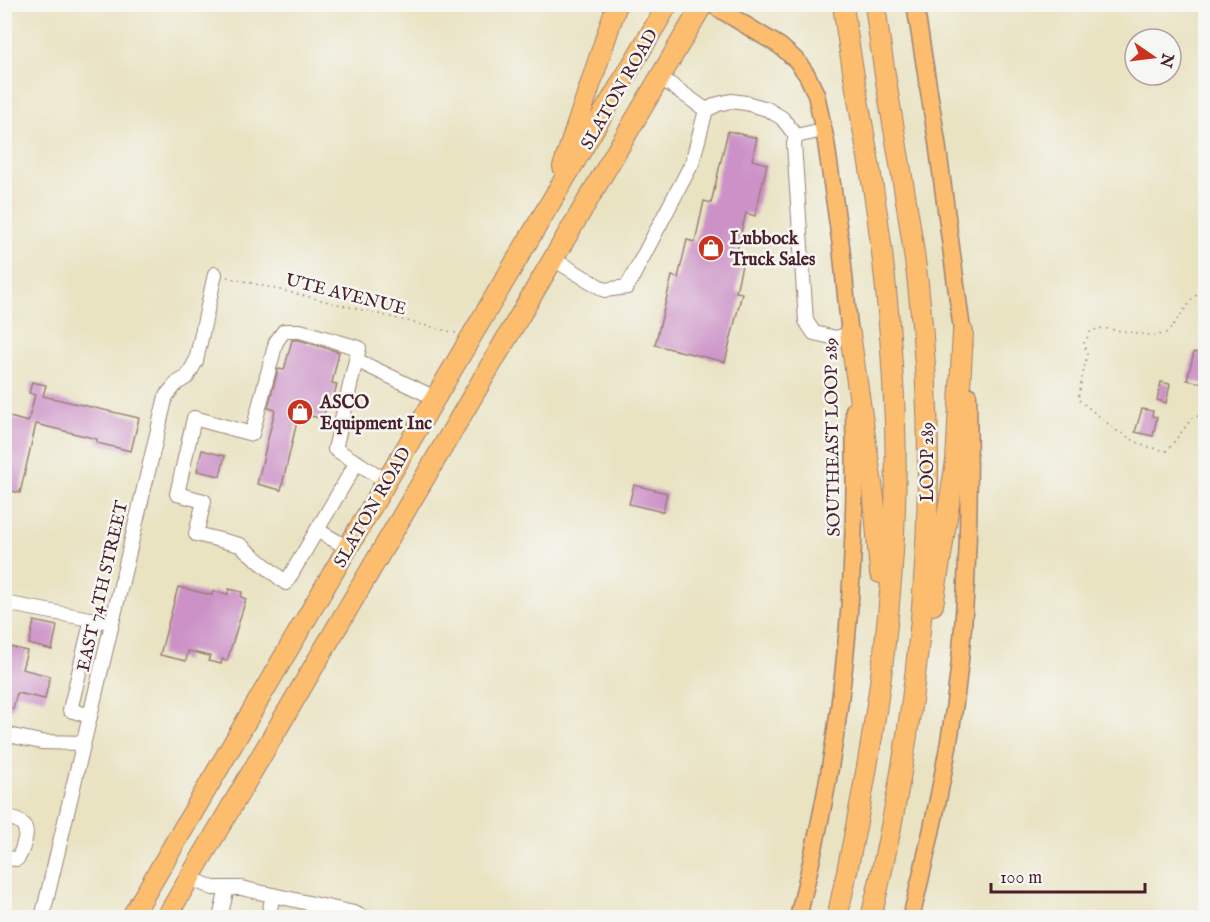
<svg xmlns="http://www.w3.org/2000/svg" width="1210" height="922" font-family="'IM FELL English',serif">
  <rect width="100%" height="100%" fill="#f6f6f2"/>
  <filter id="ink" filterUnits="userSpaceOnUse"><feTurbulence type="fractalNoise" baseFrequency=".0167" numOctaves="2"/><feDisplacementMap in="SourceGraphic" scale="12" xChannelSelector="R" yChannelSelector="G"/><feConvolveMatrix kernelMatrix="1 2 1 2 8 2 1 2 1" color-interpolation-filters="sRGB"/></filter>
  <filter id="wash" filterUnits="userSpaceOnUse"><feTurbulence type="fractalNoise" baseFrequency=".008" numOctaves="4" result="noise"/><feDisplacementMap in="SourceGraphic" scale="24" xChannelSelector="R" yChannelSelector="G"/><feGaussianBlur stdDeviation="1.35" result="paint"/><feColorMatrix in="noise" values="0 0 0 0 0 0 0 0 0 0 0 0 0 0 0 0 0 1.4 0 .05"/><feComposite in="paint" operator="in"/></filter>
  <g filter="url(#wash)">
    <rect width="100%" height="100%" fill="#e9e3c2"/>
    <g id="blocks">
      <g fill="#cc92c7">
        <polygon points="728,131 757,138 752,160 767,164 755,216 746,213 736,254 744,256 736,292 742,293 725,362 655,345 672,276 678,278 687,240 695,242 704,201 711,203"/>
        <polygon points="292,340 299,340 339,352 332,383 337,384 333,400 328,398 323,419 299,413 281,490 257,484 275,410 268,408 278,369 284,370"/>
        <polygon points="1194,352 1206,355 1206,384 1187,380"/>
        <polygon points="32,382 46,385 43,396 139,418 131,451 97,443 97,439 36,424 20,493 4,489 4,424 6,416 28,422 35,395 29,393"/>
        <polygon points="1161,382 1170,384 1166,403 1157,400"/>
        <polygon points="1142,409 1153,411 1152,416 1157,417 1153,436 1135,432"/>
        <polygon points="202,450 225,456 220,476 197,471"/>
        <polygon points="634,485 667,493 663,512 629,504"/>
        <polygon points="178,587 212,595 213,591 228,594 229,589 242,592 241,597 246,599 227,661 222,659 221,664 208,661 210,656 188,651 186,661 160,655"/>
        <polygon points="34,621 57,626 52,650 29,644"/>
        <polygon points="4,645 27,651 22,669 50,676 45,699 17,693 13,709 4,707"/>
      </g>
    </g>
  </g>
  <g filter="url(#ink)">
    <use href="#blocks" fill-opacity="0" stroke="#9a8176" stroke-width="1.5"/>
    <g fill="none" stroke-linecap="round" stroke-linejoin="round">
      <defs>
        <g id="minor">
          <polyline points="660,77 706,110"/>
          <polyline points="823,130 796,136 794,144 806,321 814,333 836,338 850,334"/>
          <polyline points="553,259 605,290 627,287 692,163 706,110 718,104 731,101 746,103 767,109 782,118 796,136"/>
          <polyline points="356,360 335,449 387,481"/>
          <polyline points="317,530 357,462"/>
          <polyline points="348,548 317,530 286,583 240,545 196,534 204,501 177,494 194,418 252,434 276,342 284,331 300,331 359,348 356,360 435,398"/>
          <polyline points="4,603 101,621"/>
          <polyline points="90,716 70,710 92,619"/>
          <polyline points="4,734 41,742 83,743"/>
          <path d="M4 816C18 820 29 823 25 839 23 847 22 853 17 859L4 858"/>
          <polyline points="190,878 213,888 241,888 354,913 364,918"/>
          <polyline points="42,918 166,396 177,383 187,377 196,361 215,274"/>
          <polyline points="220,918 227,888"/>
          <polyline points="268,918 273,895"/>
        </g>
        <g id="major">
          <polyline points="711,4 780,46 797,61 807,75 816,94 826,142 841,246 851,346"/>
          <polyline points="915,4 937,142 964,345"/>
          <path d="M798 918C809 872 820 826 828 779 850 657 857 534 854 410"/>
          <path d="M911 918C929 844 946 770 956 695 969 595 970 495 968 395"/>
        </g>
        <g id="highway">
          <polyline points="563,167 617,4"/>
          <polyline points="850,334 874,498 880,573"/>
          <polyline points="933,605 956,461 963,332"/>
          <polyline points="131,918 471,337 668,4"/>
          <polyline points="166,918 703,4"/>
          <path d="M837 918C876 741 905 562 893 381 889 310 882 239 870 169 861 114 850 60 843 4"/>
          <path d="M871 918C921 711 942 496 918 284 907 190 886 98 875 4"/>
        </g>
      </defs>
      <use href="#minor" stroke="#9a8176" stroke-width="16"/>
      <use href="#major" stroke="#9a8176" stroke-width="19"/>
      <use href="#highway" stroke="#9a8176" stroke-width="22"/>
      <g stroke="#9a8176" stroke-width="1.5" stroke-dasharray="1.5 4.5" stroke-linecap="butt">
        <polyline points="227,277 456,333"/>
        <polyline points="1206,288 1194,297 1168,332 1156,336 1102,328 1091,331 1084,343 1087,354 1078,399 1117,431 1144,446 1167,451 1193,417 1206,415"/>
      </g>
      <use href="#minor" stroke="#fff" stroke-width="14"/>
      <use href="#major" stroke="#fcbd6e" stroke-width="16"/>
      <use href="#highway" stroke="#fcbd6e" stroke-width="20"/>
    </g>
  </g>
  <defs>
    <symbol id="shop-disc" viewBox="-11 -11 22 22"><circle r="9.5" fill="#c8321e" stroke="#f6f6f2"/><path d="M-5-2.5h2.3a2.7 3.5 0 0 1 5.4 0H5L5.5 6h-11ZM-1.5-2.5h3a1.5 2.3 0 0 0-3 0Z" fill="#fff"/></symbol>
  </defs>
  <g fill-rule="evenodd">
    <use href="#shop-disc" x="696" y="233" width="30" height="30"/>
    <use href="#shop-disc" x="285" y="397" width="30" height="30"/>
  </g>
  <g text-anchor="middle" stroke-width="5" stroke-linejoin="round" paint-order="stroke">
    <g font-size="18" fill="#4a1f2b" stroke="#f6f6f2">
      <text transform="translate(619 89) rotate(-60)" y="6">SLATON ROAD</text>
      <text transform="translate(346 294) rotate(14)" y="6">UTE AVENUE</text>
      <text transform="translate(832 437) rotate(-91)" y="6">SOUTHEAST LOOP 289</text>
      <text transform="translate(927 462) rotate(-90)" y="6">LOOP 289</text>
      <text transform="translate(372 507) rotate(-60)" y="6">SLATON ROAD</text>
      <text transform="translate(102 586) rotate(-77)" y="6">EAST 74TH STREET</text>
    </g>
    <g font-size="18" font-weight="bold" fill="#4a1f2b" stroke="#f6f6f2" text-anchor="start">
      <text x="730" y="244">Lubbock<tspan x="730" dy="21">Truck Sales</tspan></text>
      <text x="320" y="408">ASCO<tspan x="320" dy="21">Equipment Inc</tspan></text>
    </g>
  </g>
  <rect width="1210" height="922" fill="none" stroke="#f6f6f2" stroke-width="24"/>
  <g transform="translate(1153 57) rotate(104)"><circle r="28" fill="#f6f6f2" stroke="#b1a0a2" stroke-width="1.5"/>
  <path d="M0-4.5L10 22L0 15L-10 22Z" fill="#c8321e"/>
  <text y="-9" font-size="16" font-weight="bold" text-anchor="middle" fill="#4a1f2b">N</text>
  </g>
  <path d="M991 883v9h154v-9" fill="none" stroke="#4a1f2b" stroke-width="3"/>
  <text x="1000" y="883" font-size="18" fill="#4a1f2b" stroke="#f6f6f2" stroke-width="4.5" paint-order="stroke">100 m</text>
</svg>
